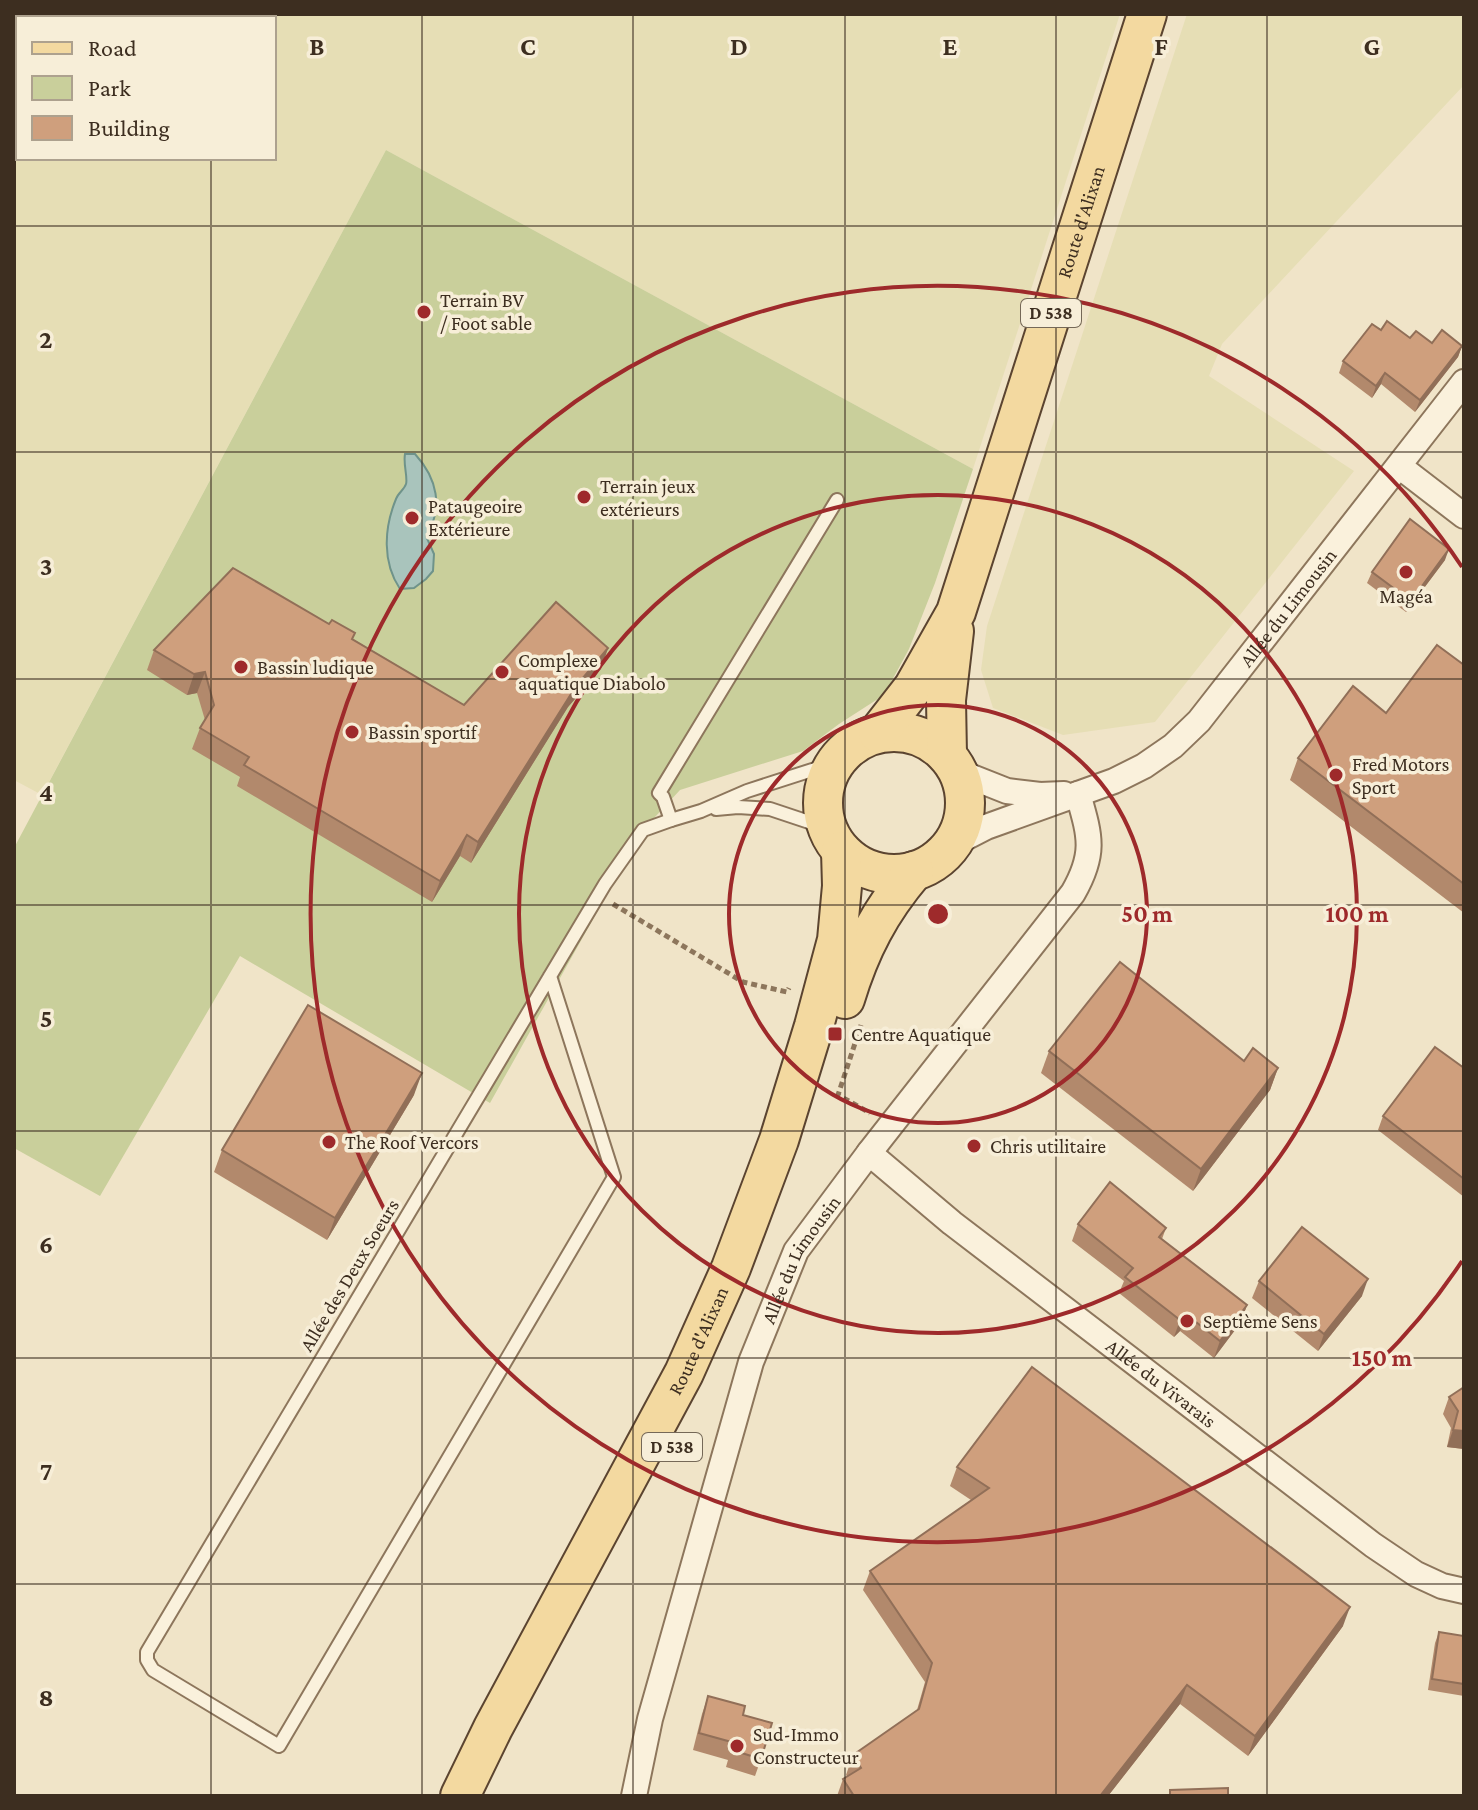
<svg xmlns="http://www.w3.org/2000/svg" width="1478" height="1810" font-family="'Crimson Pro',serif">
  <rect width="100%" height="100%" fill="#f0e4c8"/>
  <g fill="#e6deb5" fill-rule="evenodd">
    <path d="M14 14H1120L973 469 386 150 42 795 14 780ZM18 18H274V158H18Z"/>
    <polygon points="1187,14 1464,14 1464,85 1222,344 1209,376 1354,471 1155,722 1063,735 993,708 981,670 987,626"/>
  </g>
  <polygon fill="#c9cf9b" points="386,150 973,469 935,583 909,649 884,695 839,724 803,751 680,790 643,830 490,1103 240,956 100,1196 14,1148 14,848"/>
  <path fill="#a9c4bc" stroke="#6f938a" stroke-width="2" d="M405 454H415C437 478 444 508 426 536L434 554 433 571 426 579 414 588 400 589C382 562 384 528 396 499 398 493 404 490 406 484 408 478 403 464 405 454Z"/>
  <g fill="none" stroke-linecap="round" stroke-linejoin="round">
    <defs>
      <g id="service">
        <polyline points="716,809 738,807 770,809 827,828"/>
        <polyline points="671,820 663,797 659,793 837,500"/>
        <polyline points="550,976 614,1177 279,1746 153,1670 147,1660 147,1652 605,884 643,830 671,820 701,811 747,791 834,763"/>
      </g>
      <g id="minor">
        <polyline points="1399,466 1464,516"/>
        <polyline points="959,772 1007,791 1040,795 1064,794"/>
        <path id="s1" d="M953 844 986 827 1114 781 1144 766 1173 746 1199 721 1464 382"/>
        <path id="s2" d="M869 1153 952 1223 1373 1545 1416 1574 1442 1586 1464 1591"/>
        <path id="s3" d="M634 1796 650 1719 751 1362 796 1251 869 1153 1073 893C1096 853 1090 836 1078 794"/>
      </g>
      <g id="primary">
        <circle cx="894" cy="803" r="71"/>
        <path id="s4" d="M878 733 913 688 956 612 1147 14"/>
        <polyline points="947,755 946,700 954,631"/>
        <path d="M845 999C860 949 880 911 914 871"/>
        <path id="s5" d="M460 1796 493 1728 684 1373 731 1268 779 1140 814 1026 837 940 842 886 841 851"/>
      </g>
    </defs>
    <use href="#service" stroke="#8d765c" stroke-width="16"/>
    <use href="#minor" stroke="#8d765c" stroke-width="28"/>
    <use href="#primary" stroke="#5b4430" stroke-width="42"/>
    <g stroke="#8d765c" stroke-width="5" stroke-dasharray="6 4" stroke-linecap="butt">
      <polyline points="613,904 743,982 787,992 789,988"/>
      <polyline points="861,1025 838,1095 870,1113"/>
    </g>
    <use href="#service" stroke="#faf1dc" stroke-width="12"/>
    <use href="#minor" stroke="#faf1dc" stroke-width="24"/>
    <use href="#primary" stroke="#f3d9a0" stroke-width="38"/>
  </g>
  <g fill="#b2896c">
    <polygon points="1381,330 1432,343 1462,346 1458,357 1415,412 1381,384 1372,398 1339,373 1343,361"/>
    <polygon points="1445,560 1406,612 1367,583 1372,572"/>
    <polygon points="353,639 464,705 608,648 601,669 568,707 471,863 460,856 432,902 237,786 240,777 192,749 200,728 205,720 197,693 187,695 147,670 154,650"/>
    <polygon points="1464,665 1464,913 1290,780 1298,758 1386,713"/>
    <polygon points="1049,1051 1278,1068 1270,1090 1193,1191 1041,1073"/>
    <polygon points="1464,1068 1464,1197 1378,1130 1383,1116"/>
    <polygon points="414,1095 327,1240 214,1172 222,1150"/>
    <polygon points="1078,1224 1166,1228 1162,1239 1247,1305 1241,1322 1214,1358 1180,1331 1174,1337 1119,1293 1124,1281 1072,1241"/>
    <polygon points="1259,1281 1362,1296 1318,1351 1252,1298"/>
    <polygon points="1464,1387 1464,1449 1447,1447 1451,1428 1443,1414 1449,1397"/>
    <polygon points="957,1467 1343,1626 1248,1756 1180,1704 1108,1796 837,1796 843,1779 847,1776 846,1775 853,1755 917,1710 925,1682 863,1590 870,1571 971,1500 950,1486"/>
    <polygon points="1439,1632 1464,1636 1464,1696 1428,1690 1435,1643"/>
    <polygon points="708,1696 743,1715 761,1759 755,1776 726,1767 728,1760 693,1750 702,1714"/>
  </g>
  <g fill="#916f58">
    <polygon points="1462,346 1458,357 1415,412 1420,400"/>
    <polygon points="1385,373 1381,384 1372,398 1376,386"/>
    <polygon points="1449,549 1445,560 1406,612 1411,601"/>
    <polygon points="608,648 601,669 568,707 471,863 478,842 576,686"/>
    <polygon points="205,672 197,693 187,695 194,674"/>
    <polygon points="467,835 460,856 432,902 440,881"/>
    <polygon points="1278,1068 1270,1090 1193,1191 1201,1169"/>
    <polygon points="422,1073 414,1095 327,1240 335,1218"/>
    <polygon points="1368,1279 1362,1296 1318,1351 1324,1334"/>
    <polygon points="1247,1305 1241,1322 1214,1358 1220,1341"/>
    <polygon points="1186,1314 1180,1331 1174,1337 1180,1320"/>
    <polygon points="1453,1430 1464,1431 1464,1449 1447,1447"/>
    <polygon points="1350,1607 1343,1626 1248,1756 1255,1736"/>
    <polygon points="1187,1685 1180,1704 1108,1796 1100,1796"/>
  </g>
  <g fill="#cf9f7d" stroke="#916f58" stroke-width="2">
    <polygon points="1387,321 1410,338 1416,331 1432,343 1442,330 1462,346 1420,400 1385,373 1376,386 1343,361 1372,324 1381,330"/>
    <polygon points="1410,519 1449,549 1411,601 1372,572"/>
    <polygon points="233,568 329,624 332,620 355,633 352,639 464,705 556,602 608,648 576,686 478,842 467,835 440,881 244,765 249,757 200,728 214,705 205,672 194,674 154,650"/>
    <polygon points="1437,645 1464,665 1464,884 1298,758 1353,686 1386,713"/>
    <polygon points="1120,962 1244,1061 1253,1048 1278,1068 1201,1169 1049,1051"/>
    <polygon points="308,1005 422,1073 335,1218 222,1150"/>
    <polygon points="1435,1047 1464,1068 1464,1179 1383,1116"/>
    <polygon points="1110,1182 1166,1228 1159,1237 1247,1305 1220,1341 1186,1314 1180,1320 1125,1277 1133,1268 1078,1224"/>
    <polygon points="1302,1227 1368,1279 1324,1334 1259,1281"/>
    <polygon points="1032,1367 1350,1607 1255,1736 1187,1685 1100,1796 854,1796 843,1779 861,1768 853,1755 919,1709 932,1663 870,1571 989,1488 957,1467"/>
    <polygon points="1464,1387 1464,1431 1453,1430 1458,1411 1449,1397"/>
    <polygon points="1439,1632 1464,1636 1464,1684 1432,1679"/>
    <polygon points="708,1696 745,1706 743,1715 772,1723 761,1759 732,1750 735,1743 699,1733"/>
    <polygon points="1228,1788 1228,1796 1170,1796 1170,1790"/>
  </g>
  <path fill="none" stroke="#3d2e20" stroke-width="2" stroke-opacity="0.55" d="M211 14V18M422 14V1796M633 14V1796M845 14V1796M1056 14V1796M1267 14V1796M211 158V1796M14 226H1464M14 452H1464M14 679H1464M14 905H1464M14 1131H1464M14 1358H1464M14 1584H1464"/>
  <g fill="none" stroke="#9e2a2b" stroke-width="4">
    <circle cx="938" cy="914" r="209"/>
    <circle cx="938" cy="914" r="419"/>
    <path d="M1462 1261A628 628 0 1 1 1462 567"/>
  </g>
  <g fill="#9e2a2b" stroke="#f7eed8" stroke-width="3">
    <circle cx="424" cy="312" r="8"/>
    <circle cx="584" cy="497" r="8"/>
    <circle cx="412" cy="518" r="8"/>
    <circle cx="1406" cy="572" r="8"/>
    <circle cx="241" cy="667" r="8"/>
    <circle cx="502" cy="672" r="8"/>
    <circle cx="352" cy="732" r="8"/>
    <circle cx="1336" cy="775" r="8"/>
    <rect x="827" y="1026" width="16" height="16" rx="4"/>
    <circle cx="329" cy="1142" r="8"/>
    <circle cx="974" cy="1146" r="8"/>
    <circle cx="1187" cy="1321" r="8"/>
    <circle cx="737" cy="1746" r="8"/>
  </g>
  <g text-anchor="middle" stroke-width="7" stroke-linejoin="round" paint-order="stroke">
    <g fill="#f7eed8" stroke="#756857" stroke-width="2">
      <rect x="1021" y="299" width="60" height="28" rx="6"/>
      <rect x="642" y="1433" width="60" height="28" rx="6"/>
    </g>
    <g font-size="18" font-weight="bold" fill="#3d2e20">
      <text x="1051" y="319">D 538</text>
      <text x="672" y="1453">D 538</text>
    </g>
    <g font-size="20" fill="#3d2e20" stroke="#f7eed8">
      <text dy="7" stroke="none"><textPath href="#s4" startOffset="554">Route d'Alixan</textPath></text>
      <text dy="7" stroke="none"><textPath href="#s1" startOffset="422">Allée du Limousin</textPath></text>
      <text dy="7" stroke="none"><textPath href="#s3" startOffset="564">Allée du Limousin</textPath></text>
      <text transform="translate(349 1275) rotate(-59)" y="7">Allée des Deux Soeurs</text>
      <text dy="7" stroke="none"><textPath href="#s5" startOffset="514">Route d'Alixan</textPath></text>
      <text dy="7" stroke="none"><textPath href="#s2" startOffset="372">Allée du Vivarais</textPath></text>
    </g>
    <g font-size="20" fill="#3d2e20" stroke="#f7eed8" text-anchor="start">
      <text x="440" y="307">Terrain BV<tspan x="440" dy="23">/ Foot sable</tspan></text>
      <text x="600" y="493">Terrain jeux<tspan x="600" dy="23">extérieurs</tspan></text>
      <text x="428" y="513">Pataugeoire<tspan x="428" dy="23">Extérieure</tspan></text>
      <text x="1406" y="603" text-anchor="middle">Magéa</text>
      <text x="518" y="667">Complexe<tspan x="518" dy="23">aquatique Diabolo</tspan></text>
      <text x="257" y="674">Bassin ludique</text>
      <text x="368" y="739">Bassin sportif</text>
      <text x="1352" y="771">Fred Motors<tspan x="1352" dy="23">Sport</tspan></text>
      <text x="851" y="1041">Centre Aquatique</text>
      <text x="345" y="1149">The Roof Vercors</text>
      <text x="990" y="1153">Chris utilitaire</text>
      <text x="1203" y="1328">Septième Sens</text>
      <text x="753" y="1741">Sud-Immo<tspan x="753" dy="23">Constructeur</tspan></text>
    </g>
  </g>
  <g font-size="26" text-anchor="middle" font-weight="bold" fill="#3d2e20" stroke="#f7eed8" stroke-width="7" stroke-linejoin="round" paint-order="stroke">
    <text x="317" y="55">B</text>
    <text x="528" y="55">C</text>
    <text x="739" y="55">D</text>
    <text x="950" y="55">E</text>
    <text x="1161" y="55">F</text>
    <text x="1372" y="55">G</text>
    <text x="46" y="348">2</text>
    <text x="46" y="575">3</text>
    <text x="46" y="801">4</text>
    <text x="46" y="1027">5</text>
    <text x="46" y="1253">6</text>
    <text x="46" y="1480">7</text>
    <text x="46" y="1706">8</text>
  </g>
  <circle cx="938" cy="914" r="12" fill="#9e2a2b" stroke="#f7eed8" stroke-width="4"/>
  <g font-size="24" text-anchor="middle" font-weight="bold" fill="#9e2a2b" stroke="#f7eed8" stroke-width="7" stroke-linejoin="round" paint-order="stroke">
    <text x="1147" y="922">50 m</text>
    <text x="1357" y="922">100 m</text>
    <text x="1382" y="1366">150 m</text>
  </g>
  <rect width="1478" height="1810" fill="none" stroke="#3d2e20" stroke-width="32"/>
  <rect x="16" y="16" width="260" height="144" fill="#f7eed8" stroke="#ada18e" stroke-width="2"/>
  <rect x="32" y="42" width="40" height="12" fill="#f3d9a0" stroke="#ada18e" stroke-width="2"/>
  <text x="88" y="56" font-size="24" fill="#3d2e20">Road</text>
  <rect x="32" y="76" width="40" height="24" fill="#c9cf9b" stroke="#ada18e" stroke-width="2"/>
  <text x="88" y="96" font-size="24" fill="#3d2e20">Park</text>
  <rect x="32" y="116" width="40" height="24" fill="#cf9f7d" stroke="#ada18e" stroke-width="2"/>
  <text x="88" y="136" font-size="24" fill="#3d2e20">Building</text>
</svg>
